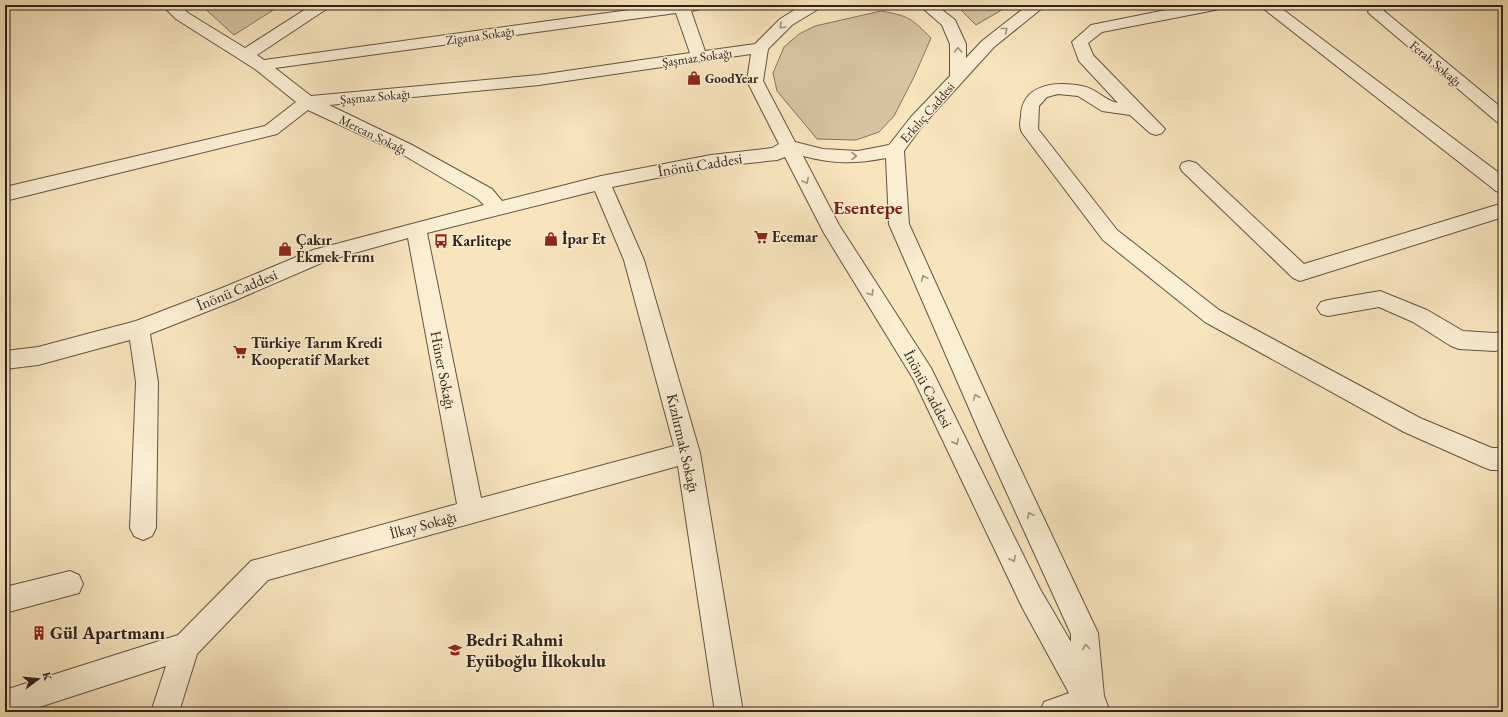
<svg xmlns="http://www.w3.org/2000/svg" width="1508" height="717" font-family="'EB Garamond',serif">
  <rect width="100%" height="100%" fill="#f8e5bc"/>
  <filter id="stains"><feTurbulence type="fractalNoise" baseFrequency=".005" numOctaves="4"/><feColorMatrix values="0 0 0 0 .2 0 0 0 0 .09 0 0 0 0 .02 0 0 0 .5 -.17"/></filter>
  <radialGradient id="worn" r=".72"><stop offset=".6" stop-color="#630" stop-opacity="0"/><stop offset="1" stop-color="#630" stop-opacity=".3"/></radialGradient>
  <g fill="#d6c4a0" stroke="#82745c">
    <polygon points="201,5 281,5 234,35"/>
    <polygon points="956,5 1010,5 976,25"/>
    <path d="M881 11C909 16 911 18 931 38L914 77 894 116 879 132 856 140 817 139 777 91 773 73 784 47 799 34 815 26Z"/>
  </g>
  <g fill="none" stroke-linecap="round" stroke-linejoin="round">
    <defs>
      <g id="minor">
        <path d="M162 5H179L188 13 245 48 312 5H331L328 8 257 55 264 60 666 5H708L705 8 691 11 705 51 755 44 780 19 801 6 823 5 820 8 792 25 768 49 763 81 795 142 823 149 858 151 889 145 911 117 950 76V44L942 25 919 5H936L955 20 966 44V58L982 41 1028 5H1046L994 47 923 125 904 151 909 224 1005 436 1098 633 1104 696 1110 712H1040L1044 702 1069 693 1022 607 914 380 824 233 785 157 777 160 711 167 612 187 644 260 700 453 743 712H715L678 466 268 580 197 654 179 712H151L166 666 24 712H5V690L178 635 251 561 457 504 408 238 326 261 236 300 150 334 158 382 156 528 152 536 143 540 134 536 130 528 136 382 130 340 38 365 5 369V351L38 347 136 321 222 288 313 250 484 205 478 199 400 153 308 110 277 134 5 201V187L265 126 296 102 255 69 176 19ZM676 13 690 53 539 75 311 96 275 68ZM751 54 747 81 779 144 772 148 711 155 601 176 502 201 492 189 412 145 329 105 539 85ZM803 156C834 164 855 164 886 158L889 224 981 436 1071 634V642L1040 589 931 368 839 225ZM595 191 624 260 674 446 481 498 427 233Z"/>
        <path d="M1191 5H1223L1220 8 1215 10 1102 32 1088 43 1093 55 1165 129 1162 133 1156 135 1150 133 1130 115 1102 111 1078 96 1058 94 1047 97 1039 106 1038 129 1117 230 1219 310 1420 418 1492 448H1503V470H1491L1483 467 1404 432 1205 322 1103 240 1023 134C1019 129 1020 123 1021 116 1022 84 1056 81 1082 86 1096 88 1105 101 1118 103L1079 61 1072 42 1091 25Z"/>
        <polygon points="1259,5 1277,5 1503,176 1503,193 1496,191"/>
        <polygon points="1371,5 1387,5 1384,11 1503,109 1503,124 1497,122 1371,15 1368,12"/>
        <polygon points="1189,161 1196,163 1304,264 1503,203 1503,217 1300,281 1293,278 1182,171 1180,167 1182,163"/>
        <polygon points="1380,291 1427,310 1463,331 1495,333 1503,331 1503,349 1495,351 1459,349 1451,346 1413,322 1379,307 1328,316 1321,314 1317,308 1321,302 1328,300"/>
        <polygon points="70,571 79,575 83,584 79,593 5,613 5,587"/>
      </g>
    </defs>
    <use href="#minor" stroke="#605442" stroke-width="2"/>
    <use href="#minor" fill="#faeed3" fill-rule="evenodd"/>
  </g>
  <defs><path id="oneway-chevron" d="M-2-3.5L2.5 0L-2 3.5" fill="none" stroke-width="1.6" stroke-linecap="round" stroke-linejoin="round"/></defs>
  <g stroke="#9e937f">
    <use href="#oneway-chevron" transform="translate(782 26) rotate(137)"/>
    <use href="#oneway-chevron" transform="translate(1005 30) rotate(-39)"/>
    <use href="#oneway-chevron" transform="translate(958 50) rotate(-91)"/>
    <use href="#oneway-chevron" transform="translate(854 156)"/>
    <use href="#oneway-chevron" transform="translate(806 181) rotate(62)"/>
    <use href="#oneway-chevron" transform="translate(924 278) rotate(-114)"/>
    <use href="#oneway-chevron" transform="translate(871 293) rotate(58)"/>
    <use href="#oneway-chevron" transform="translate(976 397) rotate(-113)"/>
    <use href="#oneway-chevron" transform="translate(956 442) rotate(64)"/>
    <use href="#oneway-chevron" transform="translate(1030 515) rotate(-115)"/>
    <use href="#oneway-chevron" transform="translate(1013 559) rotate(64)"/>
    <use href="#oneway-chevron" transform="translate(1086 647) rotate(-95)"/>
  </g>
  <defs>
    <symbol id="shop-bare" viewBox="-9 -9 18 18"><path d="M-5-2.5h2.3a2.7 3.5 0 0 1 5.4 0H5L5.5 6h-11ZM-1.5-2.5h3a1.5 2.3 0 0 0-3 0Z" fill="#8f2418" stroke="#faeed3" stroke-width="2.5" paint-order="stroke"/></symbol>
    <symbol id="supermarket-bare" viewBox="-9 -9 18 18"><path d="M-6-5.5h2.5l.6 2H6L4.5 2H-2.5L-4.4-4H-6ZM-1.5 3.2a1.3 1.3 0 1 0 .1 0ZM3 3.2a1.3 1.3 0 1 0 .1 0Z" fill="#8f2418" stroke="#faeed3" stroke-width="2.5" paint-order="stroke"/></symbol>
    <symbol id="bus-bare" viewBox="-9 -9 18 18"><path d="M-5-6H5V4H4V6H2V4H-2V6H-4V4H-5ZM-3.5-4V0h7V-4ZM-3.5 1.2v1.5H-2V1.2ZM2 1.2v1.5H3.5V1.2Z" fill="#8f2418" stroke="#faeed3" stroke-width="2.5" paint-order="stroke"/></symbol>
    <symbol id="building-bare" viewBox="-9 -9 18 18"><path d="M-4-6H4V6H1V3H-1V6H-4ZM-2.5-4.3h1.7v1.8h-1.7ZM.8-4.3h1.7v1.8H.8ZM-2.5-1h1.7V.8h-1.7ZM.8-1h1.7V.8H.8Z" fill="#8f2418" stroke="#faeed3" stroke-width="2.5" paint-order="stroke"/></symbol>
    <symbol id="school-bare" viewBox="-9 -9 18 18"><path d="M0-5L7-2L0 1L-7-2ZM-4 1L0 2.5L4 1V4Q0 6-4 4Z" fill="#8f2418" stroke="#faeed3" stroke-width="2.5" paint-order="stroke"/></symbol>
  </defs>
  <g fill-rule="evenodd">
    <use href="#shop-bare" x="684" y="68" width="20" height="20"/>
    <use href="#supermarket-bare" x="751" y="227" width="20" height="20"/>
    <use href="#shop-bare" x="541" y="229" width="20" height="20"/>
    <use href="#bus-bare" x="431" y="231" width="20" height="20"/>
    <use href="#shop-bare" x="275" y="239" width="20" height="20"/>
    <use href="#supermarket-bare" x="230" y="342" width="20" height="20"/>
    <use href="#building-bare" x="29" y="623" width="20" height="20"/>
    <use href="#school-bare" x="445" y="640" width="20" height="20"/>
  </g>
  <g text-anchor="middle" stroke-width="3" stroke-linejoin="round" paint-order="stroke">
    <g font-size="13" fill="#2e2319" stroke="#faeed3">
      <text transform="translate(480 35) rotate(-8)" y="5">Zigana Sokağı</text>
      <text transform="translate(697 57) rotate(-8)" y="5">Şaşmaz Sokağı</text>
      <text transform="translate(1436 63) rotate(40)" y="5">Ferah Sokağı</text>
      <text transform="translate(375 96) rotate(-5)" y="5">Şaşmaz Sokağı</text>
      <text transform="translate(927 112) rotate(-49)" y="5">Erkılıç Caddesi</text>
      <text transform="translate(373 134) rotate(26)" y="5">Mercan Sokağı</text>
    </g>
    <g font-size="13" font-weight="bold" fill="#2e2319" stroke="#faeed3" text-anchor="start">
      <text x="705" y="83">GoodYear</text>
    </g>
    <g font-size="15" fill="#2e2319" stroke="#faeed3">
      <text transform="translate(700 165) rotate(-9)" y="5">İnönü Caddesi</text>
      <text transform="translate(237 290) rotate(-22)" y="5">İnönü Caddesi</text>
      <text transform="translate(443 370) rotate(79)" y="5">Hüner Sokağı</text>
      <text transform="translate(928 389) rotate(62)" y="5">İnönü Caddesi</text>
      <text transform="translate(683 443) rotate(77)" y="5">Kızılırmak Sokağı</text>
      <text transform="translate(423 525) rotate(-15)" y="5">İlkay Sokağı</text>
    </g>
    <g font-size="15" font-weight="bold" fill="#2e2319" stroke="#faeed3" text-anchor="start">
      <text x="772" y="242">Ecemar</text>
      <text x="562" y="244">İpar Et</text>
      <text x="296" y="245">Çakır<tspan x="296" dy="17">Ekmek Frını</tspan></text>
      <text x="452" y="246">Karlitepe</text>
      <text x="251" y="348">Türkiye Tarım Kredi<tspan x="251" dy="17">Kooperatif Market</tspan></text>
    </g>
    <g font-size="18" font-weight="bold" fill="#2e2319" stroke="#faeed3" text-anchor="start">
      <text x="50" y="639">Gül Apartmanı</text>
      <text x="466" y="646">Bedri Rahmi<tspan x="466" dy="21">Eyüboğlu İlkokulu</tspan></text>
    </g>
    <g font-size="19" font-weight="bold" fill="#7a1f14" stroke="#faeed3">
      <text x="868" y="214">Esentepe</text>
    </g>
  </g>
  <rect width="1508" height="717" fill="none" stroke="#f8e5bc" stroke-width="20"/>
  <rect x="6" y="6" width="1496" height="705" fill="none" stroke="#2e2319" stroke-width="2"/>
  <rect x="10" y="10" width="1488" height="697" fill="none" stroke="#2e2319"/>
  <g transform="translate(38 679) rotate(74)" stroke="#faeed3" stroke-width="3" paint-order="stroke">
  <path d="M0-3L7 15L0 10L-7 15Z" fill="#2e2319"/>
  <text y="-6" font-size="11" font-weight="bold" text-anchor="middle" fill="#2e2319">K</text>
  </g>
  <rect width="100%" height="100%" filter="url(#stains)"/>
  <rect width="100%" height="100%" fill="url(#worn)"/>
</svg>
